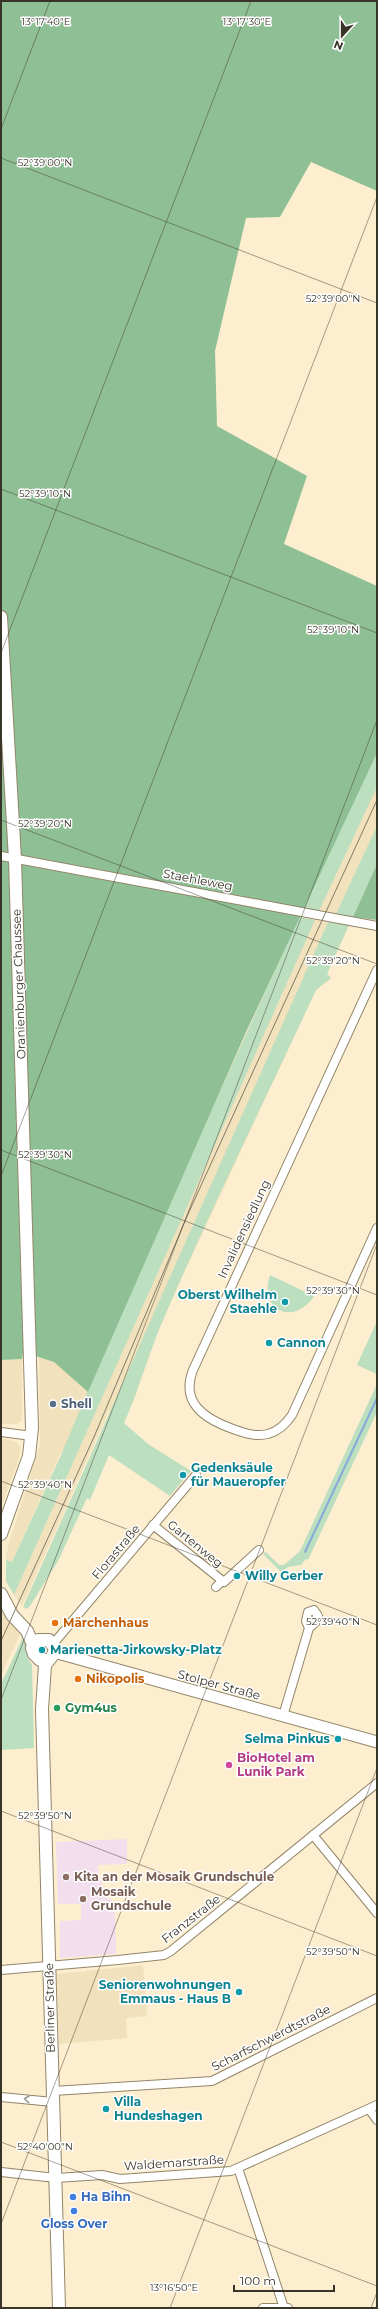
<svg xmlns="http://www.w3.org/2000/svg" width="378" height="2309" font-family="Montserrat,sans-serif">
  <rect width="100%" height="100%" fill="#fceecf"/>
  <g fill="#f1e1bc">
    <polygon points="377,752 377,864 353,917 303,908"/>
    <polygon points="299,917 349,926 327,974 331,978 316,990 172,1299 145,1363 134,1400 124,1423 109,1411 22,1606 14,1595 100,1402 60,1454 12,1562 6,1560 8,1546 40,1445 39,1357 55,1362 86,1389"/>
    <polygon points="22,1359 22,1420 17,1424 1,1424 1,1360"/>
    <polygon points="1,1438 17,1442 21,1447 18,1462 1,1507"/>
    <polygon points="1,1611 20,1634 1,1675"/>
    <polygon points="143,1965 147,2016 126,2018 127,2038 59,2044 57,1974"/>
  </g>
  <polygon fill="#f3deee" points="127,1839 127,1864 98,1865 99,1876 107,1898 111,1899 115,1906 116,1954 60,1958 60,1921 81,1920 81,1904 58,1904 56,1842"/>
  <g fill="#bcdfc0">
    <polygon points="377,753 377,787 319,911 303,908"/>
    <polygon points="377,826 377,864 353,917 336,914"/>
    <polygon points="299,917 315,920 14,1595 6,1581 6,1560 12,1562 61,1455 132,1286"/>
    <path d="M328 922 349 925 327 974 331 978 316 990C266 1098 213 1204 166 1313 150 1349 140 1387 124 1423L148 1444 191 1471 170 1496 109 1455 90 1500 87 1498 58 1561 30 1606 27 1609 23 1607Z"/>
    <path d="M270 1275 314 1296C295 1326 258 1312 270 1275Z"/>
    <polygon points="377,1321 377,1374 357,1365"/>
    <polygon points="377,1384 377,1412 308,1560 306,1559 301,1565 288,1567 281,1572 263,1554 266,1552 279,1565 284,1565 300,1551"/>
    <path d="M23 1637C30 1646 22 1654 32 1664L34 1748 1 1750V1684Z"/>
  </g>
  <g fill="#8fc095">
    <polygon points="1,1 377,1 377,191 311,162 280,217 246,218 215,351 217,426 307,476 284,544 377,586 377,753 246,1032 88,1392 54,1362 23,1352 22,1359 1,1360"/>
    <polygon points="377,864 377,920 353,917"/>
  </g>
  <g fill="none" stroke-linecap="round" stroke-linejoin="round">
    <polyline stroke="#86a9d9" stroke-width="2" points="305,1552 377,1398"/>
    <defs>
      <g id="minor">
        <polyline points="1,856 377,926"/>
        <path d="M377 970 193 1370C180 1403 205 1419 233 1429 245 1433 255 1437 268 1434 279 1431 286 1424 292 1415L377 1228"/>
        <polyline points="1,1432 32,1436"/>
        <polyline points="153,1525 224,1582 259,1550"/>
        <polyline points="216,1587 222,1581"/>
        <polyline points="53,1644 196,1475"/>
        <polyline points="283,1716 309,1628 315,1623 318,1616 314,1610 308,1612 306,1621 309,1628"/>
        <polyline points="313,1835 377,1913"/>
        <polyline points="1,1970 118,1960 164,1955 171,1951 377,1783"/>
        <polyline points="53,2091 212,2081 377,1998"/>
        <polyline points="1,2097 53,2102"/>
        <polyline points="369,2109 377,2120"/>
        <polyline points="238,2168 284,2308"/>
        <polyline points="1,2172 56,2178 102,2175 120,2179 231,2171 377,2105"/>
        <polyline points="263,2308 288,2308"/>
      </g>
      <polyline id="secondary" points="54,1652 377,1742"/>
      <g id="primary">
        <polyline points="1,617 15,859 32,1428 29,1456 1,1534"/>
        <polyline points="1,1594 12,1615 27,1631 33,1645"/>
        <polyline points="48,1660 40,1660 34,1654 32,1648 38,1640 49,1640 55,1649 53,1655 45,1665 42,1709 59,2308"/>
      </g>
    </defs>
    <use href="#minor" stroke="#928669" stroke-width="10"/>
    <use href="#secondary" stroke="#928669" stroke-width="13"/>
    <use href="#primary" stroke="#928669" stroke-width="14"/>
    <use href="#minor" stroke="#fff" stroke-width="8"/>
    <use href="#secondary" stroke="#fff" stroke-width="11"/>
    <use href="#primary" stroke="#fff" stroke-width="12"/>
    <polyline stroke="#817966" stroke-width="1" points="1,1641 94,1437 188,1214 377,800"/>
  </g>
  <defs><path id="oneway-chevron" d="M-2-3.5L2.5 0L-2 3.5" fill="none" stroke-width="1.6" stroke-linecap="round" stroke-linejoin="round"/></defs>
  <use stroke="#9c9a94" href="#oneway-chevron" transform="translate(27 2099) rotate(-174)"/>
  <path fill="none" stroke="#393428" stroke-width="1" stroke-opacity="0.45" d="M1 129 50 1M1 158 377 303M1 489 377 633M1 653 251 1M1 820 377 964M1 1150 377 1295M1 1176 377 197M1 1481 377 1625M1 1700 377 720M1 1811 377 1956M1 2142 377 2286M1 2224 377 1244M170 2308 377 1768M371 2308 377 2292"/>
  <g fill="#0f9aa8" stroke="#fff" stroke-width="1.5">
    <circle cx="285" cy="1302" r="4"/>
    <circle cx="269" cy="1343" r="4"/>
    <circle cx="183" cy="1475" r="4"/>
    <circle cx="237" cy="1576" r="4"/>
    <circle cx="42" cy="1650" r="4"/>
    <circle cx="338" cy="1739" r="4"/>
    <circle cx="239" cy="1992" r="4"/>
    <circle cx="106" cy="2109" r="4"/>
  </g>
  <circle fill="#5c6f8a" stroke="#fff" stroke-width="1.5" cx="53" cy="1404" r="4"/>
  <g fill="#e8710a" stroke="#fff" stroke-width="1.5">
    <circle cx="55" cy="1623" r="4"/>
    <circle cx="78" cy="1679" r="4"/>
  </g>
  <circle fill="#2e9e5b" stroke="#fff" stroke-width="1.5" cx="57" cy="1708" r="4"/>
  <circle fill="#d1479c" stroke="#fff" stroke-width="1.5" cx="229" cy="1765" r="4"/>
  <g fill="#8d6e63" stroke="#fff" stroke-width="1.5">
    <circle cx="66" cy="1877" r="4"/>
    <circle cx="83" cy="1899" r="4"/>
  </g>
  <g fill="#3f7fe0" stroke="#fff" stroke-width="1.5">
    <circle cx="73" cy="2197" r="4"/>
    <circle cx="74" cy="2211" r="4"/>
  </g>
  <g text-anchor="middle" stroke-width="3" stroke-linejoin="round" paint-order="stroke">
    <g font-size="12" fill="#393428" stroke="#fff">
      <text transform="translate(198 880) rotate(11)" y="4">Staehleweg</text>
      <text transform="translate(19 984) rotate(-92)" y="4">Oranienburger Chaussee</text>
      <text transform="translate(244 1229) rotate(-65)" y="4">Invalidensiedlung</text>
      <text transform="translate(195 1544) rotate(39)" y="4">Gartenweg</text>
      <text transform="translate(116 1552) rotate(-50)" y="4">Florastraße</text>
      <text transform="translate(219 1685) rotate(15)" y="4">Stolper Straße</text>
      <text transform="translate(191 1919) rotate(-38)" y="4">Franzstraße</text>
      <text transform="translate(50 2008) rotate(-91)" y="4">Berliner Straße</text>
      <text transform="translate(271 2038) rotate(-27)" y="4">Scharfschwerdtstraße</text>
      <text transform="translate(174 2163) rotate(-4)" y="4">Waldemarstraße</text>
    </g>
    <g font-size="12" font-weight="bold" fill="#0d838f" stroke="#fff" text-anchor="start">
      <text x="277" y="1299" text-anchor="end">Oberst Wilhelm<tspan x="277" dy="14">Staehle</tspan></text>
      <text x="277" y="1347">Cannon</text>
      <text x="191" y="1472">Gedenksäule<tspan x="191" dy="14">für Maueropfer</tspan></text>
      <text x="245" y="1580">Willy Gerber</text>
      <text x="50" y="1654">Marienetta-Jirkowsky-Platz</text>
      <text x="330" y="1743" text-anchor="end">Selma Pinkus</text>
      <text x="231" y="1989" text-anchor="end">Seniorenwohnungen<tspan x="231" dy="14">Emmaus - Haus B</tspan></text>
      <text x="114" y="2106">Villa<tspan x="114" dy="14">Hundeshagen</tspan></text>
    </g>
    <g font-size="12" font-weight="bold" fill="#4e5e75" stroke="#fff" text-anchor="start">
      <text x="61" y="1408">Shell</text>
    </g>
    <g font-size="12" font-weight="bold" fill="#c56008" stroke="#fff" text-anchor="start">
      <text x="63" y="1627">Märchenhaus</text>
      <text x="86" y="1683">Nikopolis</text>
    </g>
    <g font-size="12" font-weight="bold" fill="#27864d" stroke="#fff" text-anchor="start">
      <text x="65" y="1712">Gym4us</text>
    </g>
    <g font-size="12" font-weight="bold" fill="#b23c85" stroke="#fff" text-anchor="start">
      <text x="237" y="1762">BioHotel am<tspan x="237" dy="14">Lunik Park</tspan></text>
    </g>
    <g font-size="12" font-weight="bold" fill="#785e54" stroke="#fff" text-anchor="start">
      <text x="74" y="1881">Kita an der Mosaik Grundschule</text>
      <text x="91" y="1896">Mosaik<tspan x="91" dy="14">Grundschule</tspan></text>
    </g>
    <g font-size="12" font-weight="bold" fill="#366cbe" stroke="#fff" text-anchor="start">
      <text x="81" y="2201">Ha Bihn</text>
      <text x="74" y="2228" text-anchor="middle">Gloss Over</text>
    </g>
  </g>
  <g font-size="10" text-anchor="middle" fill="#393428" stroke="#fff" stroke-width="3" stroke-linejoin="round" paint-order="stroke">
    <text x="46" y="25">13°17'40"E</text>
    <text x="247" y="25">13°17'30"E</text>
    <text x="45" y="166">52°39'00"N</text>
    <text x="333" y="302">52°39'00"N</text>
    <text x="45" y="497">52°39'10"N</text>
    <text x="333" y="633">52°39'10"N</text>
    <text x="45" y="827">52°39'20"N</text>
    <text x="333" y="964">52°39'20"N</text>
    <text x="45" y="1158">52°39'30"N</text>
    <text x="333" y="1294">52°39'30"N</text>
    <text x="45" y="1488">52°39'40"N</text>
    <text x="333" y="1625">52°39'40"N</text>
    <text x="45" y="1819">52°39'50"N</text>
    <text x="333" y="1955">52°39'50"N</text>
    <text x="45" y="2150">52°40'00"N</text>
    <text x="174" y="2291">13°16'50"E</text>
  </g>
  <rect width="378" height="2309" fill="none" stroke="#393428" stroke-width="4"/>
  <g transform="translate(342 36) rotate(201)" stroke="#ffffff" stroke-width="3" paint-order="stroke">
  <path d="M0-3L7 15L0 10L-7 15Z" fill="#393428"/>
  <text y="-6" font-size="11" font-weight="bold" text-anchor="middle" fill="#393428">N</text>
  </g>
  <path d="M234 2285v6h100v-6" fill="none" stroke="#393428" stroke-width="2"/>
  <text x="240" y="2285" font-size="12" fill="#393428" stroke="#ffffff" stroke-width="3" paint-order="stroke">100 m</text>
</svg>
